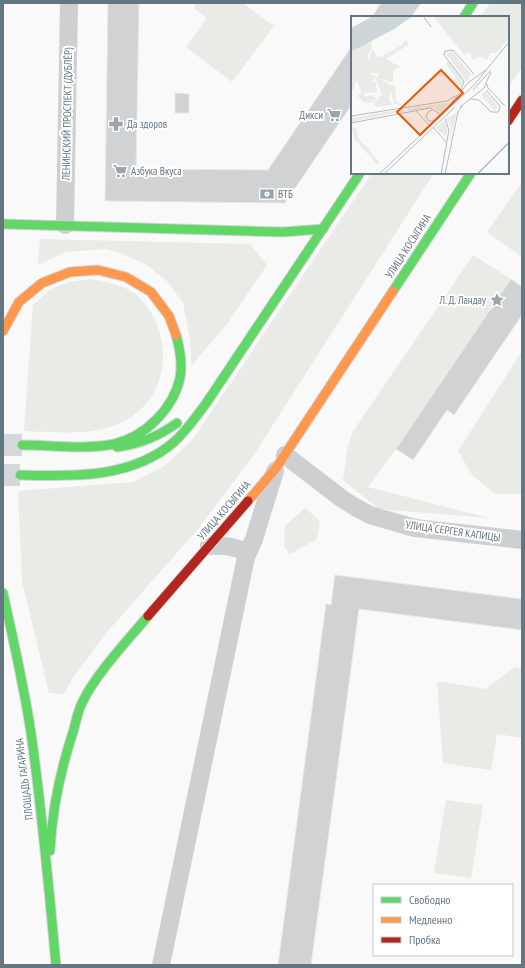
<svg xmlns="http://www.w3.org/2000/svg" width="525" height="968" font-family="'PT Sans Narrow',sans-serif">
  <rect width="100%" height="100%" fill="#f9f9f9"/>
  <g fill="#e8ebe6">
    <polygon points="197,3 243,3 274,26 232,82 186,47 207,18 194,8"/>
    <polygon points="490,3 522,3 522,67 508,88 508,17 480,17"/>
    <polygon points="372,173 434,173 253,456 197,530 108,631 72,679 64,694 49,693 22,581 18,491 133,482 166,465 193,439"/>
    <polygon points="522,182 522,257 487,232"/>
    <polygon points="40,239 250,244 267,265 227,324 191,366 190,338 183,303 168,282 145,264 121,253 106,249 65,252 38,265"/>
    <polygon points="473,255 511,279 396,449 368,487 489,518 379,509 343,480 347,451 352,433"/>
    <path d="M90 279C106 282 122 284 135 294 144 301 150 310 155 320 172 357 162 400 126 420 95 437 57 432 24 431L33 305 51 289 70 282Z"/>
    <polygon points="522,351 522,494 495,494 472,475 458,451"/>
    <polygon points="305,508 320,521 317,539 290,554 284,547 285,526"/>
    <polygon points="515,667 522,668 522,738 497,734 491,770 443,763 437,681 485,689"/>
    <polygon points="446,800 483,805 471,878 434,873"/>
  </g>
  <g fill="#d0d2d3" stroke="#e8e8e8">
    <polygon points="108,3 139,3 136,169 268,170 352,46 352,104 285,203 105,201"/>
    <polygon points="381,3 421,3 411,17 372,17"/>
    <polygon points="175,93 189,94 189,113 175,113"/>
    <polygon points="511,279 522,287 522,315 454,415 447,410 413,460 396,449"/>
    <polygon points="335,575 522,599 522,630 359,609 311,965 278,965 326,604 331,605"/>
  </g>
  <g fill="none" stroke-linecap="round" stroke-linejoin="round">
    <polyline stroke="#d4d8dc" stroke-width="22" stroke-dasharray="22 11" stroke-linecap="butt" points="3,475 20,475"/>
    <polyline stroke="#d4d8dc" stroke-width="22" stroke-dasharray="22 11" stroke-linecap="butt" points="3,445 22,445"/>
    <defs>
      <g id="fast">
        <polyline points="464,17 473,3"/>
        <polyline points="3,224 283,232 323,229"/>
        <polyline points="393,291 471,173"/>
        <path d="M22 445C52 445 84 450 114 444 145 437 173 409 180 378 183 363 180 349 176 335"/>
        <path d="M117 447C140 444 158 437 177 423"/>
        <path d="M20 475C73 476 131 479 174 442 187 430 197 416 207 402L360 173"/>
        <path d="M3 593C13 639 24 686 31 733 42 810 49 888 56 965"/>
        <path d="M50 851C52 810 61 768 74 729 76 721 78 711 82 703 95 675 128 640 148 616"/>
      </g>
      <g id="slow">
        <polyline points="3,331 19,302 42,283 70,272 98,270 126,277 151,292 169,316 176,335"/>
        <polyline points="248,501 276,468 393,291"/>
      </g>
      <g id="jam">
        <polyline points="508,121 522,100"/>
        <polyline points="148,616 248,501"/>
      </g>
    </defs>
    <use href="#fast" stroke="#d5d6d7" stroke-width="11"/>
    <use href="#slow" stroke="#d5d6d7" stroke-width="11"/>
    <use href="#jam" stroke="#d5d6d7" stroke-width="11"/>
    <g stroke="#cecfd0" stroke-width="18">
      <polyline points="65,225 69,3"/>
      <polyline points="285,455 341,498 355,507 370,515 415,528 522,540"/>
      <path d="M209 546C223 545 231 546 244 551L246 557"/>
      <polyline points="161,965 246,557 254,539 275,471"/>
    </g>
    <use href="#fast" stroke="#63d668" stroke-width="9"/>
    <use href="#slow" stroke="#ff974d" stroke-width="9"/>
    <use href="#jam" stroke="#b3261e" stroke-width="9"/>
  </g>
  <defs>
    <symbol id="supermarket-bare" viewBox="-9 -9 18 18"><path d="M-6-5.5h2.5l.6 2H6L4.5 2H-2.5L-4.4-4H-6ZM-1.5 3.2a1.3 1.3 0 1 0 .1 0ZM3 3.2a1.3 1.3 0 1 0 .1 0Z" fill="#99a4ac" stroke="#fff" stroke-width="2.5" paint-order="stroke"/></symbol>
    <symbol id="pharmacy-bare" viewBox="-9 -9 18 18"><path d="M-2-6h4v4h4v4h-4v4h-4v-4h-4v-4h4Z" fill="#99a4ac" stroke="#fff" stroke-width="2.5" paint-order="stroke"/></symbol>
    <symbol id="bank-bare" viewBox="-9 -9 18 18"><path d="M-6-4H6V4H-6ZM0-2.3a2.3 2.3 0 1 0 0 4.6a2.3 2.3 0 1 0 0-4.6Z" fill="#99a4ac" stroke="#fff" stroke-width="2.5" paint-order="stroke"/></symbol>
    <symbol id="sight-bare" viewBox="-9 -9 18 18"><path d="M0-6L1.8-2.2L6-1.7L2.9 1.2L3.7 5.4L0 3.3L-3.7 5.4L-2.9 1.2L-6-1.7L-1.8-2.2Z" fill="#99a4ac" stroke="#fff" stroke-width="2.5" paint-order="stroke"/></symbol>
  </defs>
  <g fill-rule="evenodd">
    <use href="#supermarket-bare" x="324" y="105" width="20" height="20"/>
    <use href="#pharmacy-bare" x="106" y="114" width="20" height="20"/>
    <use href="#supermarket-bare" x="110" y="161" width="20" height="20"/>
    <use href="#bank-bare" x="257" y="184" width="20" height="20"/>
    <use href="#sight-bare" x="487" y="290" width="20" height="20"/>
  </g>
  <g text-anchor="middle" stroke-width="4" stroke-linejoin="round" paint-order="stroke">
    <g font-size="11" fill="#657683" stroke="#fff">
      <text transform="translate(67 114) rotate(-89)" y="4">ЛЕНИНСКИЙ ПРОСПЕКТ (ДУБЛЁР)</text>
      <text transform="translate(408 246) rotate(-57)" y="4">УЛИЦА КОСЫГИНА</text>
      <text transform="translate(224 510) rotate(-49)" y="4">УЛИЦА КОСЫГИНА</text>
      <text transform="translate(453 531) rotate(8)" y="4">УЛИЦА СЕРГЕЯ КАПИЦЫ</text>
      <text transform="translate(24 779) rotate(-97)" y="4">ПЛОЩАДЬ ГАГАРИНА</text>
    </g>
    <g font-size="11" fill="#657683" stroke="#fff" text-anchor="start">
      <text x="323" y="119" text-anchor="end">Дикси</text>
      <text x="127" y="128">Да здоров</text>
      <text x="131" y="175">Азбука Вкуса</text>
      <text x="278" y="198">ВТБ</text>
      <text x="486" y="304" text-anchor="end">Л. Д. Ландау</text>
    </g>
  </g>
  <g transform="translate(351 16)">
    <rect width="158" height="158" fill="#f9f9f9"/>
    <path d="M82 0H158V22L145 37H139L136 44 129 41 121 44 119 36 113 39ZM55 24 58 28 35 43 49 51 42 54V67L27 62V57H18L44 71 45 85 50 89 43 88 40 76 38 83 42 89 24 91 23 87 31 78 25 63 23 62 20 68 23 65 25 67 26 76 13 77 14 81 20 79 26 82 21 87 12 86 7 80 10 77 6 65 4 66 3 74 0 73V36L20 26 21 33 16 39 17 44 22 34 26 41H29L51 29ZM101 35 120 58 116 66 95 38ZM97 45 112 65 107 73 101 66 105 62 95 48ZM134 75 147 90 144 95 130 79ZM98 87 90 97 82 92 57 95V92ZM52 93 53 95 0 106V102ZM106 96 98 128 100 111 95 103ZM92 105 97 111 95 121 85 112ZM5 111 7 122 29 147 27 149 4 124 1 112Z" fill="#e8ebe6"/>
    <path d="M22 0H62L43 13 0 36V12Z" fill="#ced6d9"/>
    <path fill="none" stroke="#ced6d9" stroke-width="2" d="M0 20 40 0M0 26 14 28 18 17 49 0"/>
    <path fill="none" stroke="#b5bdc3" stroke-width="1" d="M72 0 80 11M136 68 137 72 154 90M110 74 113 65 93 39 94 35 102 34 123 58M122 74 140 54M120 83 128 84 140 96H147L149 90 135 74M109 91 133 72 140 56M96 92 118 66 135 54M81 94 77 96 75 101 78 105H84M65 95 79 110M0 100 96 85 106 79M0 107 79 92 89 98M82 111 96 127M28 158 123 69 158 26M33 158 104 91M90 158 98 114 94 103M94 158 107 96 111 90M126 158 158 126M127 158 158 127"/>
    <path fill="#e8590c" fill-opacity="0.15" stroke="#e8590c" stroke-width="2" d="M90 54 112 77 69 119 46 96Z"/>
    <rect width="158" height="158" fill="none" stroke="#657683" stroke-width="2"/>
  </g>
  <rect width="525" height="968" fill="none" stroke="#657683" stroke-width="8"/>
  <rect x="373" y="884" width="140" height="72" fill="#ffffff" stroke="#c1c8cd"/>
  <rect x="381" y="897" width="20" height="6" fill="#63d668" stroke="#c1c8cd"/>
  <text x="409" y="904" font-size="12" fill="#657683">Свободно</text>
  <rect x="381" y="917" width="20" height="6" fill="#ff974d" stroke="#c1c8cd"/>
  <text x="409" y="924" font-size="12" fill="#657683">Медленно</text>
  <rect x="381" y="937" width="20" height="6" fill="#b3261e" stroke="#c1c8cd"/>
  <text x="409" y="944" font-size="12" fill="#657683">Пробка</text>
</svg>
